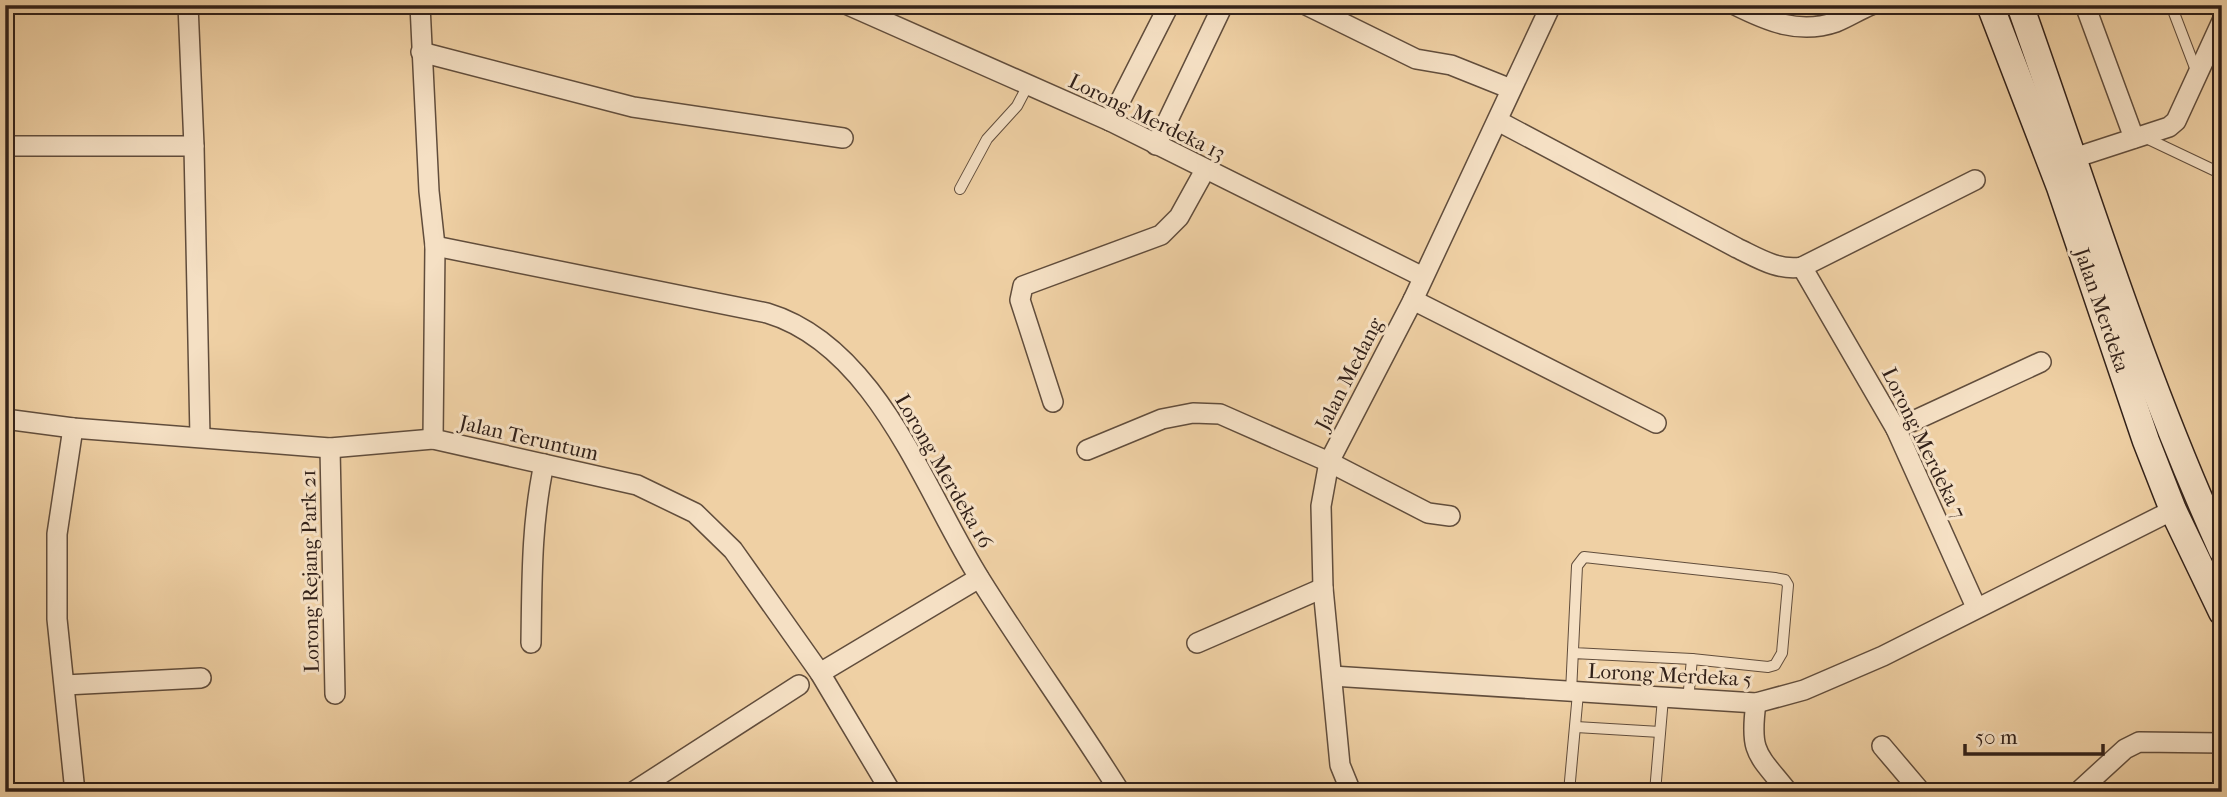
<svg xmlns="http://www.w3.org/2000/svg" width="2227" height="797" font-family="'IM FELL French Canon',serif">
  <rect width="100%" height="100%" fill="#efd0a4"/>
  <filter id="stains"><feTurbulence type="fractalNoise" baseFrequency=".00286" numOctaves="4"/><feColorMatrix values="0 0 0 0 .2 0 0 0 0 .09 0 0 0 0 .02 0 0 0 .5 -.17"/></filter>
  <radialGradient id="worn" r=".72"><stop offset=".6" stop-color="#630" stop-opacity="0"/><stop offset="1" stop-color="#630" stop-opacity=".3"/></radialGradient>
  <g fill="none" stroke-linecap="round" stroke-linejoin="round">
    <defs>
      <g id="service">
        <polyline points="2171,5 2197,73"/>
        <polyline points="2144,137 2222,174"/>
        <polyline points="960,189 987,139 1017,106 1028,85"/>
        <polyline points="1571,692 1577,566 1584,557 1775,578 1785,580 1788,585 1782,653 1775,665 1768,667 1692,659 1573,653"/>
        <polyline points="1688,700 1692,659"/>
        <polyline points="1576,727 1660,732"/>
        <polyline points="1569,792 1578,693"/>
        <polyline points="1655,792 1663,698"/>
      </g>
      <g id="minor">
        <polyline points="188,5 194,146 200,437"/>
        <polyline points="420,5 429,191 435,246 433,439"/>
        <polyline points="848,5 1110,121 1423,277"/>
        <polyline points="1306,5 1416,59 1451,65 1511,89"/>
        <path d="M1735 5C1767 21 1799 35 1836 22 1848 17 1859 10 1871 5"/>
        <polyline points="2085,5 2134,138"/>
        <polyline points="421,52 633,107 843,138"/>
        <polyline points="1110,121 1169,5"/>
        <path d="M1498 121 1737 248C1758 258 1778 271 1802 267L1975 180"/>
        <polyline points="1156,145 1223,5"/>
        <polyline points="5,146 194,146"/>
        <polyline points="2074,158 2169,127 2176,121 2222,21"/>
        <path d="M435 246 767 313C877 346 924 490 980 579 1025 651 1075 720 1120 792"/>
        <polyline points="1802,267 1896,429 1976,607"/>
        <polyline points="1413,300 1656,423"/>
        <polyline points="1053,402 1020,300 1023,286 1161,235 1179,217 1205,170"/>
        <polyline points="5,419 73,428 330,448 433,439 637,485 695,513 733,550 820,673 891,792"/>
        <polyline points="73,428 57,534 57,619 75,792"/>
        <polyline points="1896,429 2041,362"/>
        <polyline points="330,448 335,694"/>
        <polyline points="1087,450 1162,419 1193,413 1220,414 1329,462 1428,513 1450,516"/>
        <path d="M531 643C532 583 531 524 544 464"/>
        <polyline points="1197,643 1323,588"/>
        <polyline points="820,673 979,578"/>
        <polyline points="1332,676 1756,703 1804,690 1883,656 2173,510"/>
        <polyline points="65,685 201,678"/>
        <path d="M1756 703C1749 754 1758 754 1788 792"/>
        <polyline points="1882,746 1921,792"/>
        <polyline points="633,792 799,685"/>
        <polyline points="1351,792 1340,765 1323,588 1321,506 1329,462 1413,300 1551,5"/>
        <polyline points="2078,792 2125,749 2139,742 2222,743"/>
      </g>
      <g id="secondary">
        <polyline points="1990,5 2060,187 2146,441 2173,510 2222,612"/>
        <path d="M2020 5C2085 188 2141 373 2222 550"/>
      </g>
    </defs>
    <use href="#service" stroke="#614d3c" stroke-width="12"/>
    <use href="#minor" stroke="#614d3c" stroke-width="22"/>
    <use href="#secondary" stroke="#322119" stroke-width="29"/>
    <use href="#service" stroke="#f5e0c4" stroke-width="10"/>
    <use href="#minor" stroke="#f5e0c4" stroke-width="19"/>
    <use href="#secondary" stroke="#f5e0c4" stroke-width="26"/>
  </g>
  <g text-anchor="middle" stroke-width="6" stroke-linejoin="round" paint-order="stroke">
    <g font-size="21" fill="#322119" stroke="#f5e0c4">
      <text transform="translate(1147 117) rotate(26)" y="7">Lorong Merdeka 13</text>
      <text transform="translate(2102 310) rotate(71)" y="7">Jalan Merdeka</text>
      <text transform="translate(1349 374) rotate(-63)" y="7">Jalan Medang</text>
      <text transform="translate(529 438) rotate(13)" y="7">Jalan Teruntum</text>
      <text transform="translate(1924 443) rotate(64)" y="7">Lorong Merdeka 7</text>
      <text transform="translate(944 471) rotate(60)" y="7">Lorong Merdeka 16</text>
      <text transform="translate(310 571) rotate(-91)" y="7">Lorong Rejang Park 21</text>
      <text transform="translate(1670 675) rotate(3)" y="7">Lorong Merdeka 5</text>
    </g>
  </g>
  <rect width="2227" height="797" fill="none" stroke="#efd0a4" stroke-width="28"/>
  <rect x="7" y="7" width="2213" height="783" fill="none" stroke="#322119" stroke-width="3.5"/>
  <rect x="14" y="14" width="2199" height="769" fill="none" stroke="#322119" stroke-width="2"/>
  <path d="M1965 744v10h138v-10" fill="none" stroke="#322119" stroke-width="3.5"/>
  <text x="1975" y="744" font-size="21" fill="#322119" stroke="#f5e0c4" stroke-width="5" paint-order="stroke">50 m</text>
  <rect width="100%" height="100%" filter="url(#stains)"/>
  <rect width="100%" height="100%" fill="url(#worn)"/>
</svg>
